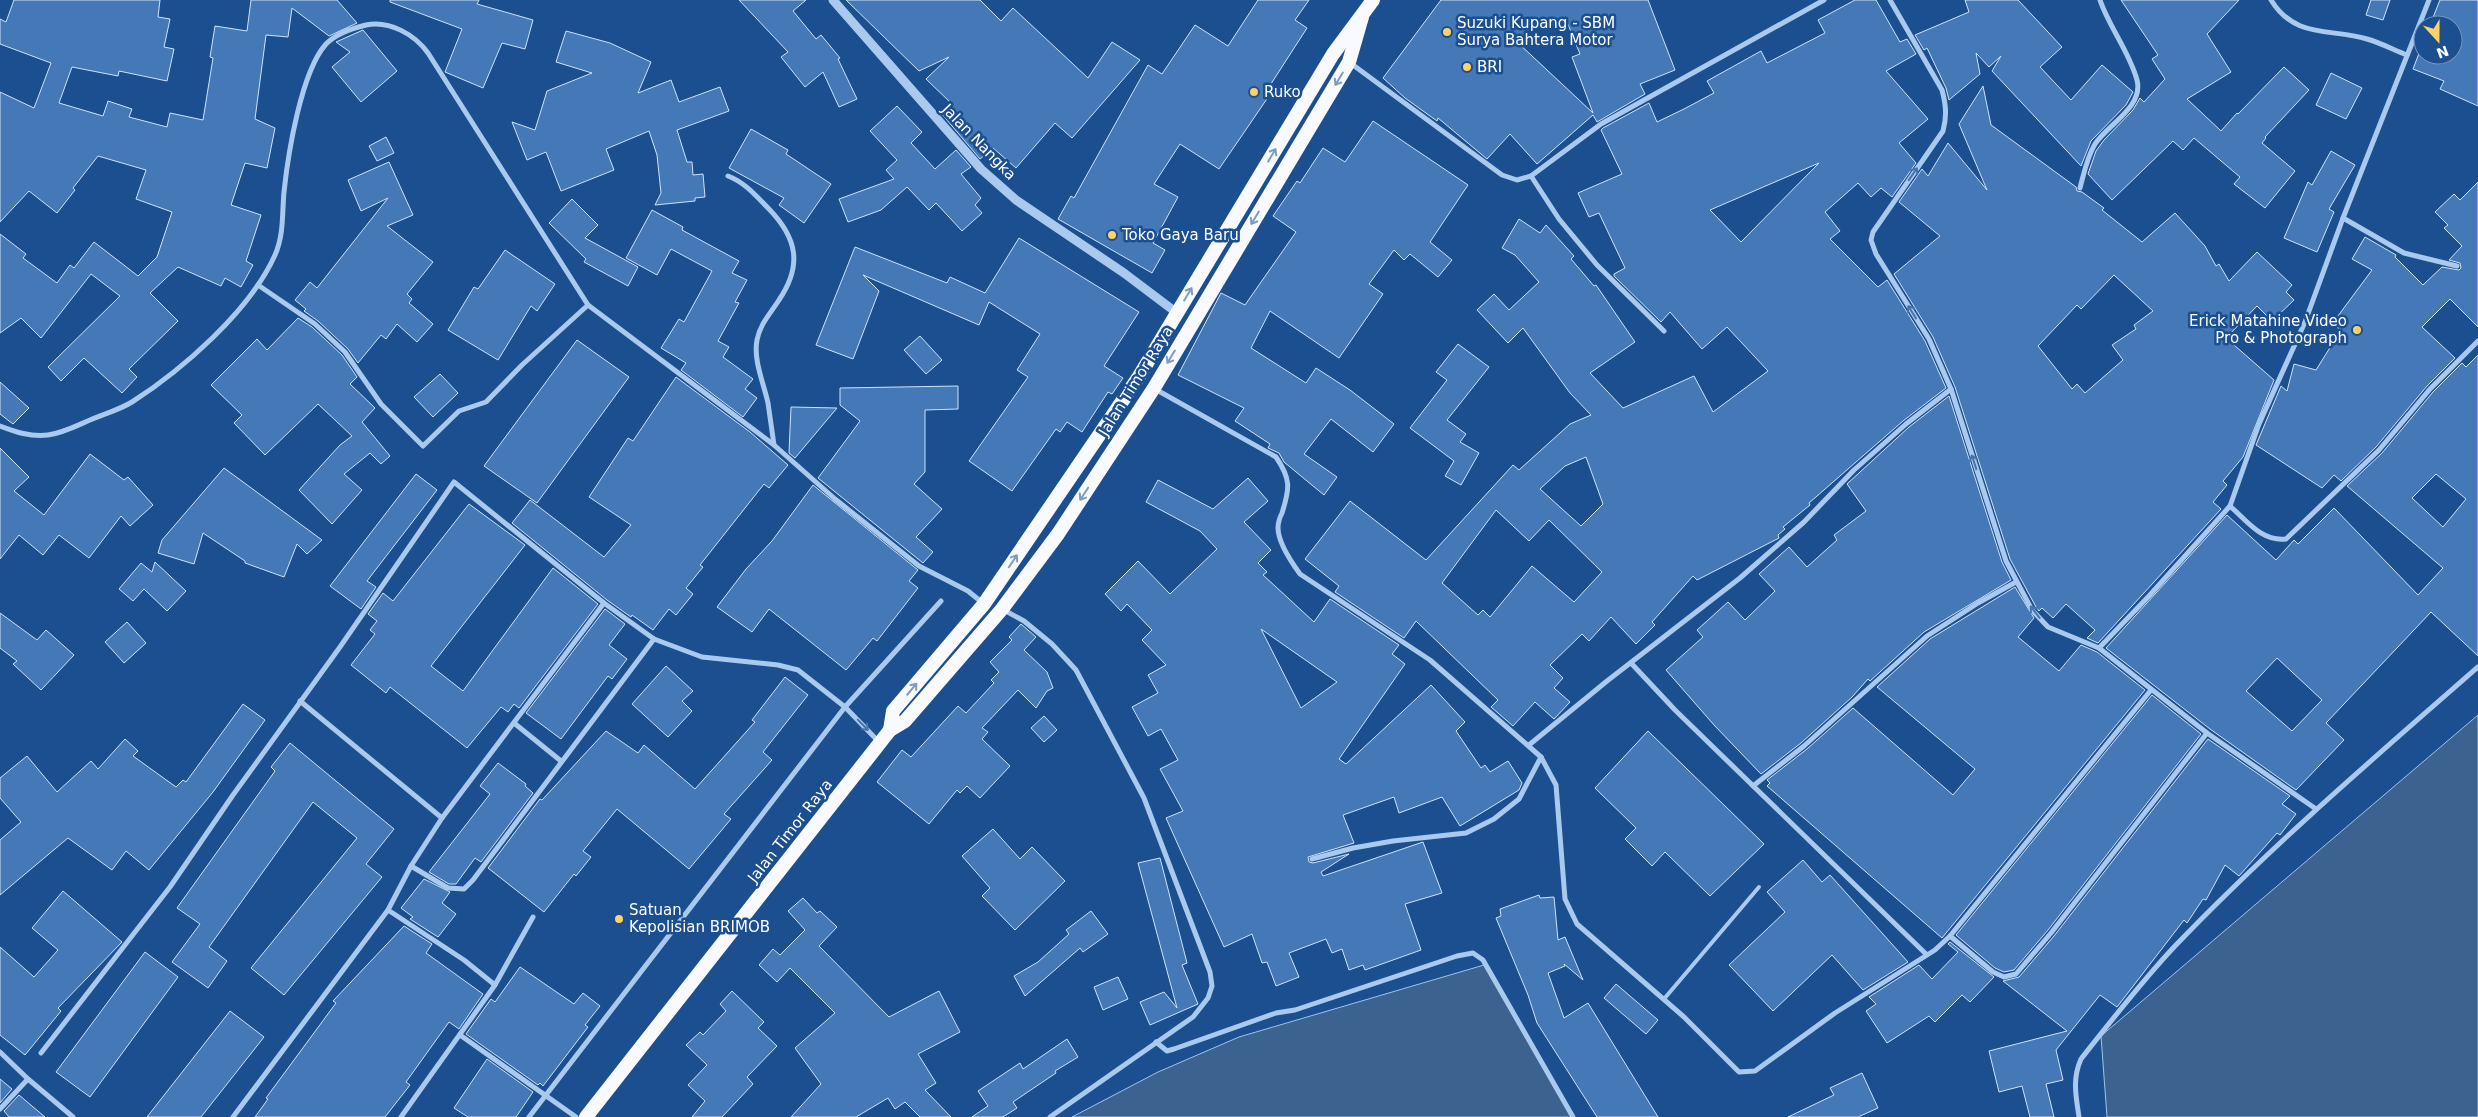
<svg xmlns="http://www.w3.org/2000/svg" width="2478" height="1117" font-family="'DejaVu Sans',sans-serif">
  <rect width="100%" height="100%" fill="#1b4f8f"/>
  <g fill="#3c6290" stroke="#9cc4f0">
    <polygon points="2478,715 2478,1117 2107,1117 2101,1036"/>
    <polygon points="1484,965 1572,1117 1072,1117 1158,1072 1239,1037"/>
  </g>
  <g fill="#4478b7" stroke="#cfe3fa" fill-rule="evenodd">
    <polygon points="14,0 160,0 158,17 170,19 164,47 174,49 167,81 119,71 118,76 72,67 59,103 103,116 108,101 132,109 129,117 167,127 170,113 203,120 213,58 210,57 215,26 247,31 251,0 337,0 357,23 329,36 292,8 288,37 266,35 255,119 275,128 267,168 245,163 231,205 261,215 246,261 253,265 241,287 225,278 221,286 178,267 150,293 178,321 129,369 137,377 122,393 84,358 61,381 48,367 120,296 91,274 41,338 21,318 0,333 0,234 26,254 23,258 57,283 70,265 74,268 94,242 138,276 157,257 172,212 136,199 146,170 98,156 73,188 75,190 57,213 29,191 0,222 0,92 34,108 51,63 0,44 0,19 6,22"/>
    <polygon points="390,0 479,0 477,4 533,20 525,49 502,43 483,88 445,72 462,29 390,2"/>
    <polygon points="739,0 806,0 793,11 816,39 821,35 840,58 838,59 857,99 839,107 823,72 805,87 781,57 788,52"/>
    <polygon points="846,0 980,0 1001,21 1013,8 1088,78 1112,42 1140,60 1072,138 1055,123 1016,168 993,148 980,159 941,113 952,104 926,79 949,57 919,71"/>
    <polygon points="1258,0 1309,0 1295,20 1307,28 1269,87 1273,90 1219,169 1180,144 1154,184 1178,197 1153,243 1165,250 1152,273 1058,219 1071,196 1074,198 1148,65 1162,74 1195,25 1228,46"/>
    <path d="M1441 0H1648L1675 70 1640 84 1645 94 1597 122 1593 115 1537 164 1510 134 1487 159 1438 118 1437 121 1405 98 1383 78ZM1565 17 1580 54 1572 57 1593 113 1516 41 1529 35 1528 32Z"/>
    <path d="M1855 0H1876L1900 42 1907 39 1916 54 1886 71 1928 119 1899 143 1916 163 1892 197 1881 188 1871 197 1858 183 1825 212 1840 231 1830 239 1878 287 1887 280 1925 341 1946 388 1903 421 1809 503 1810 505 1783 527 1785 529 1778 535 1779 538 1697 580 1693 576 1652 622 1655 625 1636 644 1611 617 1589 641 1582 634 1550 665 1563 678 1554 688 1570 702 1554 719 1535 702 1513 726 1491 707 1498 700 1416 621 1404 638 1335 592 1339 586 1305 559 1350 501 1426 560 1513 465 1519 470 1570 424 1591 415 1570 393 1523 328 1508 343 1477 310 1494 294 1509 310 1539 282 1515 255 1502 248 1519 219 1540 233 1546 225 1574 256 1571 259 1594 286 1596 285 1635 342 1590 373 1623 408 1694 376 1713 412 1768 371 1727 327 1702 349 1670 312 1661 322 1614 276V274L1625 268 1599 213 1589 217 1578 193 1622 174 1601 130 1603 128 1649 103 1657 122 1684 109 1714 93 1707 81 1761 51 1767 63 1825 33 1818 20ZM1819 163 1741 242 1710 210ZM1586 457 1603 504 1581 526 1540 489 1565 466ZM1496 510 1529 541 1549 520 1602 572 1574 602 1532 566 1490 617 1483 610 1478 615 1442 583Z"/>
    <polygon points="1965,0 2018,0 2062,47 2040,67 2071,100 2102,65 2133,92 2126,105 2091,141 2081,166 1992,71 2001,56 1989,67 1976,53 1980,74 1949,100 1946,88 1927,48 1924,50 1915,35 1969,12"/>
    <polygon points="2121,0 2239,0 2207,34 2231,72 2187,99 2221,131 2237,113 2238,114 2284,67 2309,90 2265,137 2266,138 2262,143 2295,171 2265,208 2234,184 2240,177 2194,138 2183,150 2173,141 2112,200 2088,174 2096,151 2104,140 2133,110 2140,98 2144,102 2165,79 2152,59 2158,55"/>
    <polygon points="2371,0 2390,0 2383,20 2366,15"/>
    <polygon points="2440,0 2478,0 2478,106 2440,89 2444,81 2413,69 2423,43 2423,55 2453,55 2453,25 2430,25"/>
    <polygon points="363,30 397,71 361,102 332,67 350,52 336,42"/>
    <polygon points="566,31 610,43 651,62 638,93 671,80 679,102 720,87 729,111 677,130 687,162 692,162 693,175 703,174 705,197 695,198 695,201 655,205 661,193 657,155 649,131 606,149 614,170 561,191 546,152 527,160 512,122 535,130 547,91 592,73 556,62"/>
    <polygon points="2331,73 2362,88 2346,119 2316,105"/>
    <path d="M1983 86 1991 125 2076 187 2077 191 2082 192 2104 208 2102 210 2142 242 2175 213 2205 246 2216 266 2219 264 2229 281 2257 252 2292 285 2286 292 2294 300 2272 321 2257 306 2226 338 2274 380 2243 457 2223 481 2227 485 2213 502 2221 509 2098 643 2087 638 2095 630 2066 604 2053 618 2042 608 2039 611 2036 607 2010 559 1955 387 1933 337 1894 274 1940 236 1899 202 1922 169 1928 176 1948 143 1987 190 1959 124ZM2114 275 2153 311 2134 325 2136 329 2112 345 2123 360 2085 393 2077 384 2072 389 2038 346 2077 305 2081 309Z"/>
    <polygon points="897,106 922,132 911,143 935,169 956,150 971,167 961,174 981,198 975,205 982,213 962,231 936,203 929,210 907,187 881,210 848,222 839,199 894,179 886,170 897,160 870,131"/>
    <polygon points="1373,121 1468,185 1430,242 1452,260 1438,277 1410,254 1404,260 1394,250 1369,284 1383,294 1339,358 1270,311 1251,348 1306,383 1316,368 1350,390 1394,424 1373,452 1331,419 1304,454 1337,477 1324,495 1284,462 1279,453 1268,448 1270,444 1235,421 1244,408 1178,375 1221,293 1245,305 1296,232 1273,216 1297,181 1300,183 1323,148 1345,162"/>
    <polygon points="751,129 788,150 786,154 831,184 804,223 779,205 784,198 729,168"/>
    <polygon points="386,137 394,153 377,161 369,146"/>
    <polygon points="2331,151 2355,165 2329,209 2334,212 2317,252 2284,238 2308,182 2312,185"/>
    <polygon points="389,162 413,215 387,226 433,262 407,294 412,299 409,303 433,324 417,342 397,324 386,339 381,335 358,363 348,349 318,321 304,311 306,309 295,300 310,282 317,288 388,198 361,211 348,180"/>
    <polygon points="2478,182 2478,327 2450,299 2422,327 2455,358 2427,386 2376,447 2341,481 2334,475 2322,488 2256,445 2281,386 2287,391 2294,364 2316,370 2341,330 2332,324 2372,270 2352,259 2365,237 2396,255 2395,257 2423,285 2442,267 2459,270 2461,268 2460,263 2449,260 2462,246 2444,228 2448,225 2435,212 2454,194 2460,200"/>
    <polygon points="572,199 598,225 585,238 638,267 628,286 584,262 586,259 549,223"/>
    <polygon points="652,210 683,227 682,230 739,261 732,273 747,280 735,302 739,303 718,341 729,347 723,357 753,379 745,389 757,398 743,417 681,370 686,363 661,348 679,319 684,322 712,271 671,249 657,275 626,258"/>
    <polygon points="1019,238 1139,312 1104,366 1123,378 1112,394 1108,392 1082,432 1067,422 1060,432 1056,429 1012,491 969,461 1028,377 1017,370 1040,334 989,302 979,325 863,275 879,291 853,359 816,345 855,247 947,283 950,277 985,293"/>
    <polygon points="505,250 555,284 537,311 531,306 498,360 448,330 474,287 478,289"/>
    <polygon points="298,318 312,327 342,355 357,377 350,384 375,408 362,422 390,456 381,464 370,453 344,474 362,490 332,524 299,490 340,445 352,436 318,404 265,455 234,423 242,415 211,385 257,339 267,350"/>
    <polygon points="920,336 942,360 926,374 904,350"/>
    <polygon points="577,340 629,377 537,503 484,466"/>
    <polygon points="1458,344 1489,367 1447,420 1466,434 1460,442 1479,453 1461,485 1445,476 1454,461 1410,428 1447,380 1436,372"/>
    <path d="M2478 355V656L2431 612 2326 723 2344 740 2296 790 2210 729 2106 648 2227 515 2276 560 2294 540 2298 544 2334 508 2418 595 2443 568 2347 486 2382 453 2433 392 2462 363 2466 367ZM2436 474 2466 499 2443 527 2412 498ZM2277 658 2322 700 2292 731 2246 691Z"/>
    <polygon points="440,374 458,393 433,417 414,397"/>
    <polygon points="676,377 750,432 788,465 769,488 764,484 700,565 703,567 686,588 693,594 676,615 669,609 653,630 632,615 631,617 607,600 512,523 530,500 604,557 631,525 589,497 628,438 633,441"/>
    <polygon points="0,382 29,408 13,424 0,414"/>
    <polygon points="958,386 958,409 925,410 925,472 914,484 942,509 916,537 933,552 923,563 818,478 860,421 840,405 840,388"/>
    <polygon points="1949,396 2002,562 2011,580 1924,632 1870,681 1868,679 1852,697 1801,743 1761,774 1714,725 1666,670 1703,637 1697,630 1728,602 1745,620 1775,591 1759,574 1789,547 1807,567 1837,540 1834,535 1866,511 1847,484 1909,427"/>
    <polygon points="791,407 837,408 795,458 789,453"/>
    <polygon points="0,448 29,477 14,491 44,515 90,454 124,480 128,477 153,505 130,526 121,516 89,558 59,535 43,555 19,535 0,559"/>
    <polygon points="224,468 322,540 307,554 297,544 284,577 245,563 245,561 203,533 194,564 158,553 162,540"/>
    <polygon points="416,474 437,490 367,581 376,587 361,609 330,586"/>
    <path d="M1248 478 1268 501 1244 522 1271 550 1258 563 1267 572 1263 575 1314 622 1330 599 1399 645 1392 654 1405 664 1339 759 1346 764 1431 685 1465 722 1456 731 1481 768 1485 765 1490 772 1508 761 1522 783 1519 790 1460 826 1442 797 1399 813 1394 797 1343 815 1354 843 1308 857 1309 862 1313 863 1349 854 1321 872 1323 876 1423 842 1442 893 1405 904 1421 950 1365 970 1363 965 1349 970 1342 949 1332 953 1326 939 1289 953 1299 977 1276 986 1267 962 1262 963 1252 934 1224 947 1166 818 1183 811 1160 769 1178 760 1161 729 1148 736 1132 707 1158 693 1148 675 1166 665 1142 640 1152 630 1127 604 1121 611 1105 594 1138 561 1170 594 1217 549 1200 531 1146 502 1158 480 1213 509ZM1261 629 1337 682 1301 708Z"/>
    <polygon points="813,485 918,570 909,581 918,588 877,641 873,638 846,670 769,609 752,632 717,607 746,569 772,541"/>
    <polygon points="469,504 525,545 431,666 463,691 553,568 598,604 519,708 514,704 508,712 501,707 467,748 390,687 386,693 351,665 375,634 370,630 377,621 368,614 383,593 393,601"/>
    <polygon points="155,562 186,591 167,611 144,589 133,601 119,589 141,563 152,572"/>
    <polygon points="2015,587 2034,618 2018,637 2059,671 2081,645 2097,652 2145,690 1942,938 1767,786 1770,783 1767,780 1807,749 1853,708 1953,795 1975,769 1877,687 1930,639"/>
    <polygon points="605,609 625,624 609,645 627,659 612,679 608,676 561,739 526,713"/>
    <polygon points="0,613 37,640 46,630 74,655 41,690 13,664 17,661 0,648"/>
    <polygon points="127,622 146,643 124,663 105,642"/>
    <polygon points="1021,624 1036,637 1024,650 1047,672 1053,688 1047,691 1036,708 1018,690 982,728 988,732 982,739 1010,766 980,798 967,786 960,793 957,790 929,824 877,782 902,750 911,757 958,706 966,713 994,683 991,680 999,672 990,662 1012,640 1009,637"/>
    <polygon points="666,666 693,691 682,701 692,711 668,737 632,704"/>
    <polygon points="785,677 808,695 763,752 772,760 724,814 731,819 689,869 617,809 583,851 591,857 576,876 574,874 544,912 488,868 540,799 542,800 606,731 638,753 644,745 695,789 755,722 752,720"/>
    <polygon points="2152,695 2201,734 2048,930 2014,970 2004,972 1995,968 1956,935"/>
    <polygon points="243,704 265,720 213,792 149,870 126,851 112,870 68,838 0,895 0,840 21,822 0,798 0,778 27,756 57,792 91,761 98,769 125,739 138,751 133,756 176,787 183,780 186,782"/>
    <polygon points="1044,716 1057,730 1044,742 1031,728"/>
    <polygon points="1648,731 1764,844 1710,896 1665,852 1652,866 1625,839 1636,828 1595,788"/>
    <polygon points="2208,739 2290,796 2282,804 2296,814 2280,835 2277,833 2239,876 2225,865 2206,900 2203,899 2187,923 2184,920 2117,1007 2100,995 2056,1050 2063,1080 2046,1084 2054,1117 2030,1117 2022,1086 1999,1092 1989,1051 2067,1031 2003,981 2019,977 2054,936"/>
    <polygon points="290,743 394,829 366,864 382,877 284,995 251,968 357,838 313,802 209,947 227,961 208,988 172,962 200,924 177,908 275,771 271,767"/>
    <polygon points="498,763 526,784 525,786 533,793 481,862 475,858 456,884 449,884 429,872 490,794 480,786"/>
    <polygon points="993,829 1020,859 1032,847 1065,881 1015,930 982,896 990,888 962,856"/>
    <polygon points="1160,858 1187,963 1182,965 1198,1004 1150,1025 1140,1002 1164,992 1177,1008 1138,863"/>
    <polygon points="1803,860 1822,882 1830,875 1908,962 1863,990 1832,955 1773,1011 1729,965 1785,912 1767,892"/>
    <polygon points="424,879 450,892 442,903 456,914 438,937 410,919 413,917 401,908"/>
    <polygon points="63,891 122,942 58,1008 61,1011 25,1055 0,1035 0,947 34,977 58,950 32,928"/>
    <polygon points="1539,895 1540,898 1554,897 1558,940 1565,937 1583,980 1564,964 1565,966 1548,973 1564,1018 1588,1003 1658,1117 1597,1117 1537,1023 1528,995 1496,918 1501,916 1500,909"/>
    <polygon points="803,898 817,913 820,911 837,927 819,946 889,1017 939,991 960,1032 918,1054 936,1083 925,1090 951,1117 920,1117 905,1102 895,1109 888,1098 856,1117 791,1117 821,1084 795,1048 835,1013 790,968 777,982 759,965 773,949 780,955 805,930 788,911"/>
    <polygon points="1091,911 1108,934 1083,952 1080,948 1025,996 1014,976 1038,962 1069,934 1066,930"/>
    <polygon points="404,926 432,944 426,953 483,994 459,1029 449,1022 406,1082 410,1085 385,1117 255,1117 268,1099 266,1098 336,1003 333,1001"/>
    <polygon points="1950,942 1994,977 1970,1002 1962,995 1935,1022 1929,1016 1887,1043 1866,1011 1876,1004 1869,997 1919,965 1932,979 1958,952 1948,944"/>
    <polygon points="145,952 178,977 90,1097 56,1072"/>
    <polygon points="520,967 574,1004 583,993 600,1006 585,1025 588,1027 543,1086 540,1083 538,1085 466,1034 491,999 495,1002"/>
    <polygon points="1118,977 1128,999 1103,1010 1094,987"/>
    <polygon points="1616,984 1658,1020 1646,1034 1604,998"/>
    <polygon points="732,991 764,1022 758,1028 777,1046 747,1077 753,1084 722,1117 692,1117 705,1101 688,1085 707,1065 686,1045 700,1032 703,1035 726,1011 720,1004"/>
    <polygon points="230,1011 264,1037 201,1117 147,1117"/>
    <polygon points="1067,1039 1078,1057 1055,1071 1056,1073 1013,1102 1017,1108 1003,1117 972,1117 988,1106 978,1091 1020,1063 1023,1069"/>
    <polygon points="487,1059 533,1092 516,1117 468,1117 454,1108"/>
    <polygon points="1862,1073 1878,1108 1858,1117 1788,1117 1834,1095 1830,1088"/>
    <polygon points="0,1079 12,1089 0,1103"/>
    <polygon points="19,1095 45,1117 9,1117 4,1111"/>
  </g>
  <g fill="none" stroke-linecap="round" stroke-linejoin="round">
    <polyline stroke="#a9c9ee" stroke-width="4" points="1664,999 1759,887"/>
    <g stroke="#a9c9ee" stroke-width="5">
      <path d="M1890 0 1942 90C1946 105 1947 116 1943 131L1873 232 1871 240 1876 254 1929 339 1951 389 2006 561 2032 610 2048 627 2099 648 2207 733 2316 809"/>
      <path d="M2271 0C2295 39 2330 28 2367 39 2381 43 2394 50 2407 55"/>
      <polyline points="1349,62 1502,175 1517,180 1531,176"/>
      <path d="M728 176C746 183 757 197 769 209 798 239 802 266 779 300 770 314 760 324 757 340 753 360 764 384 768 403 770 417 772 431 774 445"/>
      <path d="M2080 188C2084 173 2087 157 2095 144 2107 125 2144 107 2137 80 2129 51 2109 27 2100 0"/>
      <polyline points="2343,218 2404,253 2457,266"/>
      <polyline points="258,285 315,324 345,352 381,404 423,446 459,411 486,402 522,365 588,305"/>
      <polyline points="1664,331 1597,265 1559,219 1531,176 1601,124 1824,0"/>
      <path d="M1155 389 1276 457C1291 479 1290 488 1282 513 1280 517 1278 523 1278 528 1278 542 1292 563 1300 574L1430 660 1541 757 1556 785 1565 899 1577 924 1684 1017 1739 1072 1755 1071 1835 1013 1935 950 1950 936 2151 690"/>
      <path d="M0 426C16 432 30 437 48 435 63 433 76 426 90 420 104 414 119 410 132 402 182 370 250 311 275 255 284 235 282 213 284 192 288 154 301 72 326 44 336 34 353 28 366 25 390 20 415 35 428 53L588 305 774 445 835 499 919 566 968 591 984 604"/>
      <path d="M2230 506C2247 521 2262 542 2286 539L2379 450 2430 389 2478 341"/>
      <polyline points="1002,609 1024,621 1052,644 1076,670 1144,798 1210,972 1212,986 1208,998 1193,1017 1050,1117"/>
      <polyline points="2099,648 2149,596 2230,506 2259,424 2305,322 2343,218 2429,0"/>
      <polyline points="1631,663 1675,710 1926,954"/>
      <polyline points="514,723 561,761"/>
      <polyline points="1529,745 1607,681 1740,578 1804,522 1854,470 1906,424 1951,389"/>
      <polyline points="1753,786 1804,746 1927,636 1978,603 2016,582"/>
      <polyline points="442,818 604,603"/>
      <polyline points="1312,859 1353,848 1393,841 1466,833 1494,819 1519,799 1541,757"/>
      <polyline points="411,866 448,888 464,889 473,880 654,639"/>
      <polyline points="388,910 464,960 495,985"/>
      <polyline points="1950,936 1993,972 2004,977 2016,974 2051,933 2207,733"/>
      <polyline points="460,1035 576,1117"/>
      <polyline points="1156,1042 1167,1051 1174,1049 1276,1013 1295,1010 1457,956 1473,953 1483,960 1573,1117"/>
      <polyline points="0,1052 28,1079"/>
      <polyline points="41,1053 170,887 233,795 340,647 454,482 604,603 654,639 702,657 778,665 798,670 845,707 880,743"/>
      <polyline points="0,1109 28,1079 73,1117"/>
      <polyline points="233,1117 388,910 411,866 442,818 300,701"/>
      <polyline points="401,1117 495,985 533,917"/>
      <polyline points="529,1117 845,707 941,601"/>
      <path d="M2079 1117C2076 1096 2072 1079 2081 1059 2111 1021 2141 982 2175 946 2270 847 2375 757 2478 667"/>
    </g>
    <polyline stroke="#a9c9ee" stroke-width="9" points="833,0 981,169 1016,200 1124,273 1177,313"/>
    <g stroke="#f8faff" stroke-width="14">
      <polyline points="890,730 893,711 984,604 1138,378 1333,54 1373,0"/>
      <polyline points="586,1117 890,730 905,721 1002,609 1058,534 1154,388 1349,62 1362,17"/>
    </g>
  </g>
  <defs><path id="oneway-shaft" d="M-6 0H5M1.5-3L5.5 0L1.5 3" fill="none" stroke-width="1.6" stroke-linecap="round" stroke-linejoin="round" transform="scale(1.25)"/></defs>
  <g stroke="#7e9cc1">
    <use href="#oneway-shaft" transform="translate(1339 79) rotate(121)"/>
    <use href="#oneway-shaft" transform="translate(1272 155) rotate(-59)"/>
    <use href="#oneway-shaft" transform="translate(1255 218) rotate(121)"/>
    <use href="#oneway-shaft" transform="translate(1188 294) rotate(-59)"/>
    <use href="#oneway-shaft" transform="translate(1171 357) rotate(121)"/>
    <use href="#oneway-shaft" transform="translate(1084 494) rotate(123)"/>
    <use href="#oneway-shaft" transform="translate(1013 561) rotate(-56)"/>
    <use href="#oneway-shaft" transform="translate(912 689) rotate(-50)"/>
  </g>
  <g stroke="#4674ac">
    <use href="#oneway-shaft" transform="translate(1913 174) rotate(-55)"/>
    <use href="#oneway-shaft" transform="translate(1912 312) rotate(-122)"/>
    <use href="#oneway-shaft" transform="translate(1974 462) rotate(-108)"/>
    <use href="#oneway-shaft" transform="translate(2035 612) rotate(-128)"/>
    <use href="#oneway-shaft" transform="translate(863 725) rotate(46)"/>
  </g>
  <g fill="#ffd166" stroke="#1b4f8f" stroke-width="2">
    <circle cx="1447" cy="32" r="5"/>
    <circle cx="1467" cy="67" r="5"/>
    <circle cx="1254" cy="92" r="5"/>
    <circle cx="1112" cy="235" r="5"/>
    <circle cx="2357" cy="330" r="5"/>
    <circle cx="619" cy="919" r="5"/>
  </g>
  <g text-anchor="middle" stroke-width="5" stroke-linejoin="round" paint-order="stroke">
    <g font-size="15" fill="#fff" stroke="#1b4f8f" text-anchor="start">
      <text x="1457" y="28">Suzuki Kupang - SBM<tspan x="1457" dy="17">Surya Bahtera Motor</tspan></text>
      <text x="1477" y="72">BRI</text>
      <text x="1264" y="97">Ruko</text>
      <text x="1122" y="240">Toko Gaya Baru</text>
      <text x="2347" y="326" text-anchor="end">Erick Matahine Video<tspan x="2347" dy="17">Pro &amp; Photograph</tspan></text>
      <text x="629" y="915">Satuan<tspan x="629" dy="17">Kepolisian BRIMOB</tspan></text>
    </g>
    <g font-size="15" fill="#fff" stroke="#1b4f8f">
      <text transform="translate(979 142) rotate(46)" y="5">Jalan Nangka</text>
      <text transform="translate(1136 381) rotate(-58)" y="5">Jalan Timor Raya</text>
      <text transform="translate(790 831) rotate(-52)" y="5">Jalan Timor Raya</text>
    </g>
  </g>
  <g transform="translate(2438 40) rotate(159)"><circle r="24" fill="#1b4f8f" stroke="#7695bc"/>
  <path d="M0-4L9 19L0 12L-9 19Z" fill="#ffd166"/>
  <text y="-8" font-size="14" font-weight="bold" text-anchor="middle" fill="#ffffff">N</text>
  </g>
</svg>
